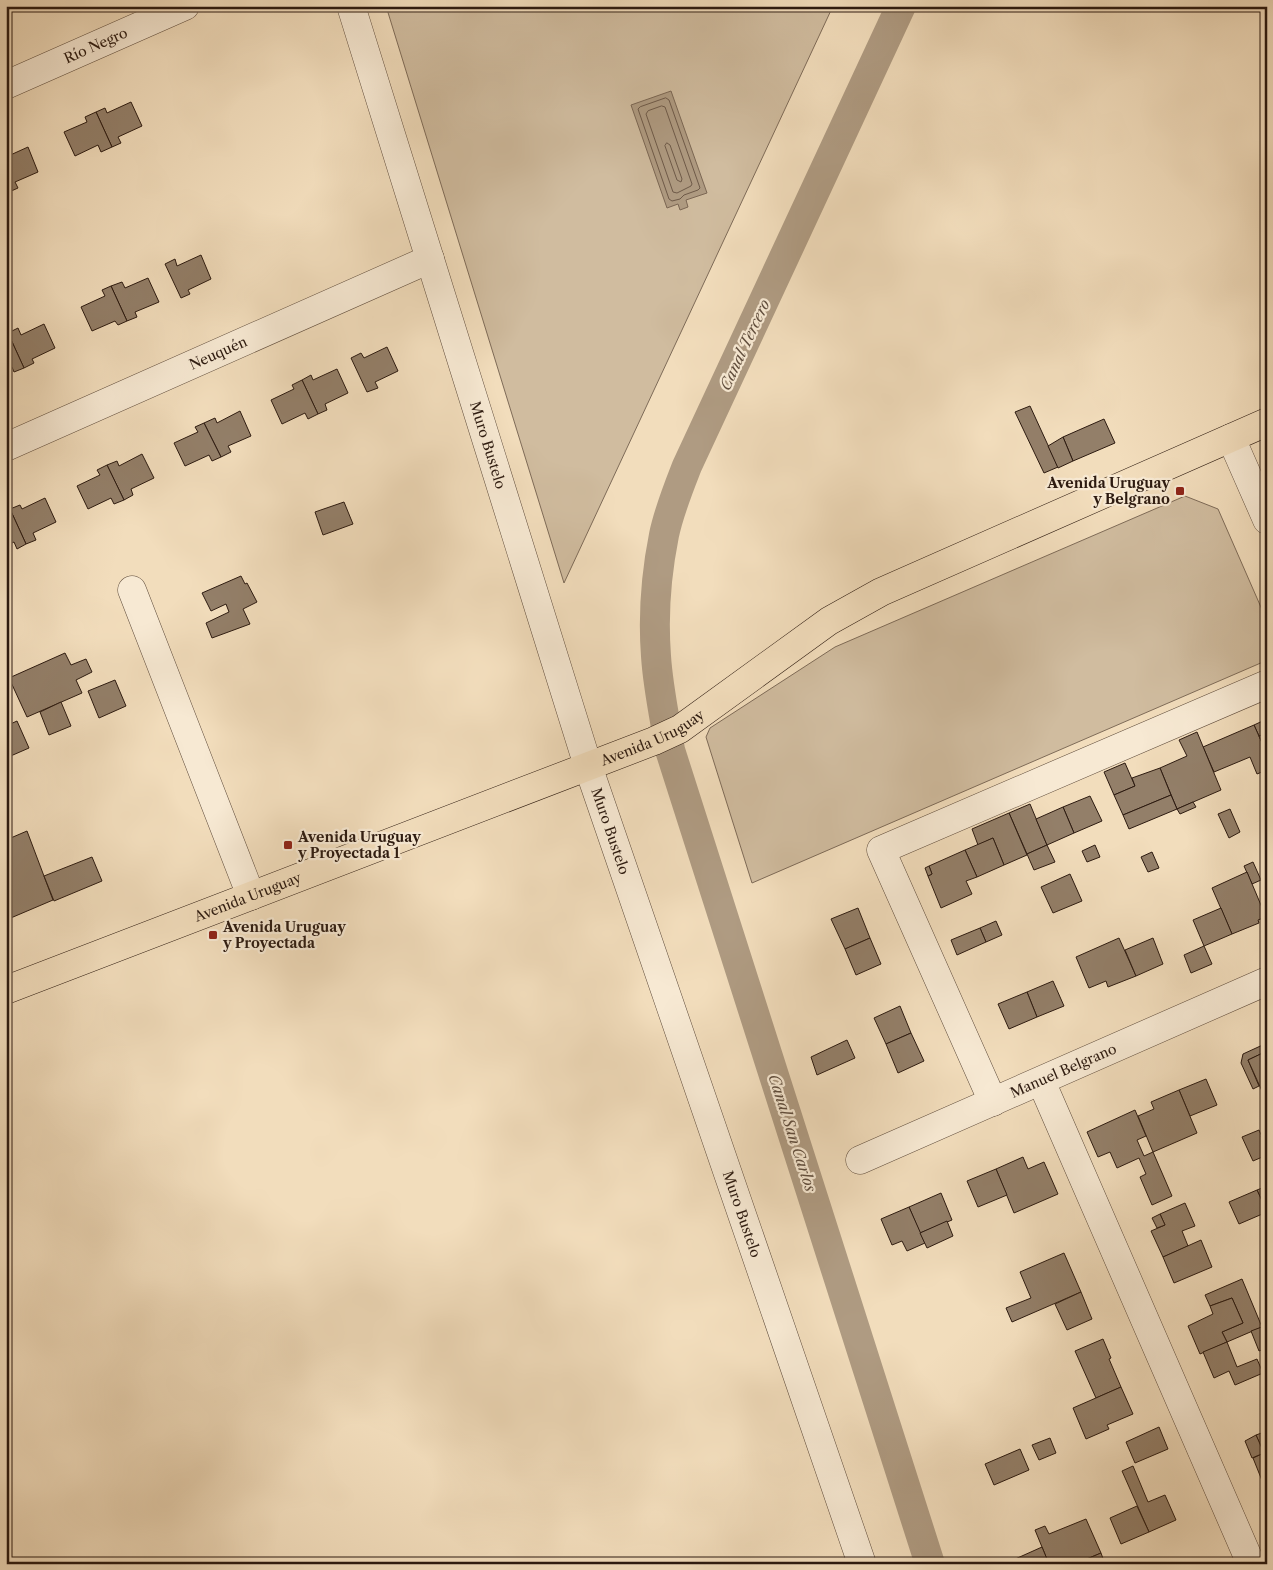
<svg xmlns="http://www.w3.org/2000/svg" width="1273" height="1570" font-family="'Libre Caslon Text',serif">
  <rect width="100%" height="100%" fill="#f2ddbc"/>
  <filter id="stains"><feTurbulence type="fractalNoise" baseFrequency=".004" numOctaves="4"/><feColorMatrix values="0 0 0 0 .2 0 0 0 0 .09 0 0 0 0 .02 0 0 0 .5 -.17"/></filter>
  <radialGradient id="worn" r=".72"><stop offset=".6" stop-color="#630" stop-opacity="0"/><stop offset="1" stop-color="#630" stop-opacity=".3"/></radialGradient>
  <g fill="#d0bc9f" stroke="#7e6b58">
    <polygon points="386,6 833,6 564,583"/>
    <polygon points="1185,496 1218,509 1267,621 1267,649 1263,662 752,883 706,737 710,728 835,647"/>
  </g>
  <polygon fill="#af9b82" stroke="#7b6754" points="671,91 707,193 686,200 688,207 680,210 678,204 667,208 631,105"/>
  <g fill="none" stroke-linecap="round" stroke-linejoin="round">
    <g stroke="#6e5a49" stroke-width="1">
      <polygon points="666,98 669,100 700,188 698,190 684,195 680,199 672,201 669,199 638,109 640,107"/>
      <polygon points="662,106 665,107 692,184 691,186 677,193 673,192 646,114 648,111"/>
      <polygon points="667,143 670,145 682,179 681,182 677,180 665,146"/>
    </g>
    <path stroke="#af9b82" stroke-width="30" d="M901 6 687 466C678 489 669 511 664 535 656 575 653 616 656 656 658 688 665 719 670 750L930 1564"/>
  </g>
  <g fill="#937f69" stroke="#2c1a10">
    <polygon points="8,6 20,6 10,11"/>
    <polygon points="131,102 142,126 118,137 121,143 112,147 96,112 105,108 107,113"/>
    <polygon points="96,112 112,147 101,152 98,145 75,156 64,132 87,122 85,117"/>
    <polygon points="28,147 38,172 15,182 18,188 9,192 6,187 6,157"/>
    <polygon points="201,255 211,279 188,290 190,294 181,298 165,264 175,259 177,266"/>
    <polygon points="148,278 159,302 135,312 137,317 127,321 111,286 122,282 125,288"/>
    <polygon points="111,286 127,321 118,325 115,321 92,331 81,307 105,296 102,290"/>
    <polygon points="44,324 55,348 32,359 34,363 24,368 8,333 18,328 21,335"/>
    <polygon points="8,333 24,368 14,372 12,367 6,370 6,334"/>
    <polygon points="387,347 398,371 375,382 378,388 367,392 351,358 361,353 364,358"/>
    <polygon points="337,369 348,393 325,404 327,410 318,414 302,380 311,375 313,380"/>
    <polygon points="302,380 318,414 308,419 305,413 282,424 271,400 294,389 292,385"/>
    <polygon points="1030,406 1058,467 1044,473 1015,412"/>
    <polygon points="240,411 251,436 228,446 231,452 221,457 204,423 215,418 217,423"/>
    <polygon points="1104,419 1115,443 1073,461 1063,437"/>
    <polygon points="204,423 221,457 212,461 209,455 185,466 174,443 198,432 195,427"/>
    <polygon points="1063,437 1073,461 1058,468 1048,446"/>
    <polygon points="142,454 154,478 131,489 133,495 124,500 107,465 117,461 119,466"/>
    <polygon points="107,465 124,500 114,504 111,498 88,509 77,486 100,475 97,470"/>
    <polygon points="45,498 56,522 33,533 36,540 26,544 10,509 20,505 22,509"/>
    <polygon points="344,502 353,524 323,535 315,512"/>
    <polygon points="10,509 26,544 17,549 14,542 6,546 6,511"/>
    <polygon points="241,576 245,584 247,583 257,602 243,609 250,624 212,638 206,623 229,612 226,604 211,611 202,593"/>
    <polygon points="65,653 71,665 86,659 92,672 76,680 82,693 27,717 9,678"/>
    <polygon points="115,680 126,706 99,718 88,691"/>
    <polygon points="61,702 71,726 49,735 40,712"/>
    <polygon points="1267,719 1267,733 1259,736 1254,725"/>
    <polygon points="17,721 29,748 6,758 6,726"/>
    <polygon points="1254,725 1267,754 1267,770 1257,774 1250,757 1214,772 1203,747"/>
    <polygon points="1197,732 1221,790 1177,809 1160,768 1187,756 1179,740"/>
    <polygon points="1267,733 1267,751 1266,751 1259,736"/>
    <polygon points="1125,763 1135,786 1114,795 1104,772"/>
    <polygon points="1160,768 1171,795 1123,815 1114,795 1135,786 1132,778"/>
    <polygon points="1171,795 1177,809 1129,829 1123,815"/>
    <polygon points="1090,796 1102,821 1074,833 1063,807"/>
    <polygon points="1193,802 1196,807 1180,814 1177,809"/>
    <polygon points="1030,804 1047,845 1027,854 1009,813"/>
    <polygon points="1063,807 1074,833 1047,845 1036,819"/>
    <polygon points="1230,809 1240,832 1229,838 1218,814"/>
    <polygon points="1009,813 1027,855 1004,865 993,838 978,845 972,829"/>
    <polygon points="27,831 53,900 6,920 6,867 8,866 6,861 6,840"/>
    <polygon points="993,838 1004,865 977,877 965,850"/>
    <polygon points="1047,845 1055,862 1034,870 1027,854"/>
    <polygon points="1095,845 1100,857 1087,862 1082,851"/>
    <polygon points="965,850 977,877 966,881 972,894 941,908 928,876 932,874 929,866"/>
    <polygon points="1152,852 1159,868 1148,872 1141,857"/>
    <polygon points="92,857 102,881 54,901 44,876"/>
    <polygon points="1253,862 1261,880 1252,884 1244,866"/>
    <polygon points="929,866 932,874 928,876 925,868"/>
    <polygon points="1247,872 1266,917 1258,920 1259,923 1232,934 1212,888"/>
    <polygon points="1070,874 1082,901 1053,913 1041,887"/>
    <polygon points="858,908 870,938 845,949 831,919"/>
    <polygon points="1221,908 1232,934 1204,946 1193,920"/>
    <polygon points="996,921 1002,935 986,942 980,928"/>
    <polygon points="980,928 986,942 957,955 951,940"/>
    <polygon points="870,938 881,964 856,975 845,949"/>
    <polygon points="1119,938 1136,976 1108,987 1106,981 1089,988 1076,957"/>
    <polygon points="1153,938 1163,964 1136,976 1125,950"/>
    <polygon points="1204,946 1212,964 1191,973 1184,955"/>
    <polygon points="1053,981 1064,1006 1037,1017 1027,992"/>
    <polygon points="1027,992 1037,1017 1009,1029 998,1004"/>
    <polygon points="900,1006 911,1033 886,1044 874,1018"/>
    <polygon points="911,1033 924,1061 898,1073 886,1044"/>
    <polygon points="847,1040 855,1058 817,1075 811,1057"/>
    <polygon points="1267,1043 1267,1051 1248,1060 1259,1086 1253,1089 1241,1063 1243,1054"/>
    <polygon points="1267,1051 1267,1100 1266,1100 1248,1060"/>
    <polygon points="1206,1079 1217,1105 1190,1116 1179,1090"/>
    <polygon points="1179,1090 1197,1133 1153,1152 1138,1116 1154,1109 1151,1102"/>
    <polygon points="1135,1110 1146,1136 1137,1140 1144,1156 1153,1152 1172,1196 1152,1205 1140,1177 1146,1174 1139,1158 1117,1168 1110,1152 1098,1157 1087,1132"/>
    <polygon points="1259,1130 1267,1148 1267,1155 1253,1161 1242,1137"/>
    <polygon points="1267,1133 1267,1148 1261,1136"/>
    <polygon points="1023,1157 1028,1169 1044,1162 1058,1194 1014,1213 996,1169"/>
    <polygon points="996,1169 1007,1195 978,1207 967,1181"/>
    <polygon points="1267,1186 1267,1212 1257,1190"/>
    <polygon points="1257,1190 1267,1212 1239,1224 1229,1202"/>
    <polygon points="941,1193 952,1220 920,1233 909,1207"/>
    <polygon points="1185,1203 1195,1226 1182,1231 1188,1246 1163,1257 1151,1231 1165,1225 1160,1214"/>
    <polygon points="909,1207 925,1243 907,1251 902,1241 892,1245 881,1219"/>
    <polygon points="1160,1214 1165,1225 1157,1228 1152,1218"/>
    <polygon points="947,1221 953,1236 927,1248 920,1233"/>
    <polygon points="1201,1240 1212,1267 1174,1283 1163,1257"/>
    <polygon points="1064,1253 1081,1292 1012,1322 1006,1308 1031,1298 1020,1272"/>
    <polygon points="1242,1279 1262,1327 1227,1342 1222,1332 1243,1323 1232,1298 1210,1306 1205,1295"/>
    <polygon points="1081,1292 1092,1319 1067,1330 1055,1304"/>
    <polygon points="1232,1298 1243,1323 1222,1332 1227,1342 1200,1354 1188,1326 1213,1314 1210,1306"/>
    <polygon points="1267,1325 1267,1348 1259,1351 1251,1331"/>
    <polygon points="1103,1339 1111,1358 1109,1359 1121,1387 1096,1398 1075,1351"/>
    <polygon points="1227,1342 1237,1367 1257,1359 1263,1373 1235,1385 1229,1371 1214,1378 1203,1352"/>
    <polygon points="1121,1387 1133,1414 1107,1425 1109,1429 1086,1439 1073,1408"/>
    <polygon points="1159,1427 1168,1449 1135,1463 1126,1442"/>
    <polygon points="1267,1431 1267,1481 1263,1483 1253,1458 1264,1453 1256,1435"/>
    <polygon points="1256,1435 1264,1453 1252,1458 1245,1441"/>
    <polygon points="1050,1438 1056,1453 1039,1460 1032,1445"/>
    <polygon points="1020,1449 1029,1470 994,1485 985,1464"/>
    <polygon points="1133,1466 1148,1502 1165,1495 1176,1520 1149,1532 1122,1471"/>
    <polygon points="1137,1506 1149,1532 1121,1544 1110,1518"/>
    <polygon points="1086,1519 1101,1553 1075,1564 1049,1564 1035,1530 1045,1526 1049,1534"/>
    <polygon points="1042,1547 1049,1564 1015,1564 1013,1560"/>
    <polygon points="1101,1553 1105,1564 1075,1564"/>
  </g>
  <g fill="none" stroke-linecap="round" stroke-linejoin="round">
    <defs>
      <g id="minor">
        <path id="s1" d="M351 6 588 766 862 1564"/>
        <path id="s2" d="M6 85 185 6"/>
        <polyline points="1231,438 1267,520"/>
        <path id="s3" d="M6 447 430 259"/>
        <polyline points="132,590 251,896"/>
        <polyline points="1041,1081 1248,1557"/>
        <polyline points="993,1102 881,850 1267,684"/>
        <path id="s4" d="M860 1160 1267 981"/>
      </g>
      <g id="major">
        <path id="s5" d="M6 990 654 741 680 729 829 621 881 592 1267 422"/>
      </g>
    </defs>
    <use href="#minor" stroke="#5e4b3b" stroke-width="29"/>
    <use href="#major" stroke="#2c1a10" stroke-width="29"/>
    <use href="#minor" stroke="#f7e9d3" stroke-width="28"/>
    <use href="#major" stroke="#f2ddbc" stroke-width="28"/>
  </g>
  <g fill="#8f2418" stroke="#f7e9d3" stroke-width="2">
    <rect x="1175" y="486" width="10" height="10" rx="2.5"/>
    <rect x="283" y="840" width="10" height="10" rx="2.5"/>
    <rect x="208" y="930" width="10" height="10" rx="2.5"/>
  </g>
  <g text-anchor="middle" stroke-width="4.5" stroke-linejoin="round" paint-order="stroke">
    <g font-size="14" fill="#2c1a10" stroke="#f7e9d3">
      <text dy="5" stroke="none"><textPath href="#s2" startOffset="98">Río Negro</textPath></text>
      <text dy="5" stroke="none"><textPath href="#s3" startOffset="232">Neuquén</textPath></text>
      <text dy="5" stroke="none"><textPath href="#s1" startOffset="460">Muro Bustelo</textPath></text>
      <text dy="5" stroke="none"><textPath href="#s5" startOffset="694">Avenida Uruguay</textPath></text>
      <text dy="5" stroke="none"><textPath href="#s1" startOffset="865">Muro Bustelo</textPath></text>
      <text dy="5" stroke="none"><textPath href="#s5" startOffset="259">Avenida Uruguay</textPath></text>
      <text dy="5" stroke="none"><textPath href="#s4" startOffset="222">Manuel Belgrano</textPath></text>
      <text dy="5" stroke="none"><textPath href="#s1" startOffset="1270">Muro Bustelo</textPath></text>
    </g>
    <g font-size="14" font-weight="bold" fill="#2c1a10" stroke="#f7e9d3" text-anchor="start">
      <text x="1170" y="488" text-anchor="end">Avenida Uruguay<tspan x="1170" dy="16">y Belgrano</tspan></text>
      <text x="298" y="842">Avenida Uruguay<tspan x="298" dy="16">y Proyectada 1</tspan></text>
      <text x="223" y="932">Avenida Uruguay<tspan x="223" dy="16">y Proyectada</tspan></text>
    </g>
    <g font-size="15" font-style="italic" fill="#604e3e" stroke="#f7e9d3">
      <text transform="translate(745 345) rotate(-65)" y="5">Canal Tercero</text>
      <text transform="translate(792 1133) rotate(72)" y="5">Canal San Carlos</text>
    </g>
  </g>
  <rect width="1273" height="1570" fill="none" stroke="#f2ddbc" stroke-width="25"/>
  <rect x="8" y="8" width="1258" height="1555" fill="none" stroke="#2c1a10" stroke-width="2.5"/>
  <rect x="12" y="12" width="1248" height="1545" fill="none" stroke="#2c1a10"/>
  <rect width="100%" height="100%" filter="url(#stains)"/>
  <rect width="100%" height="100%" fill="url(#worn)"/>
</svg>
